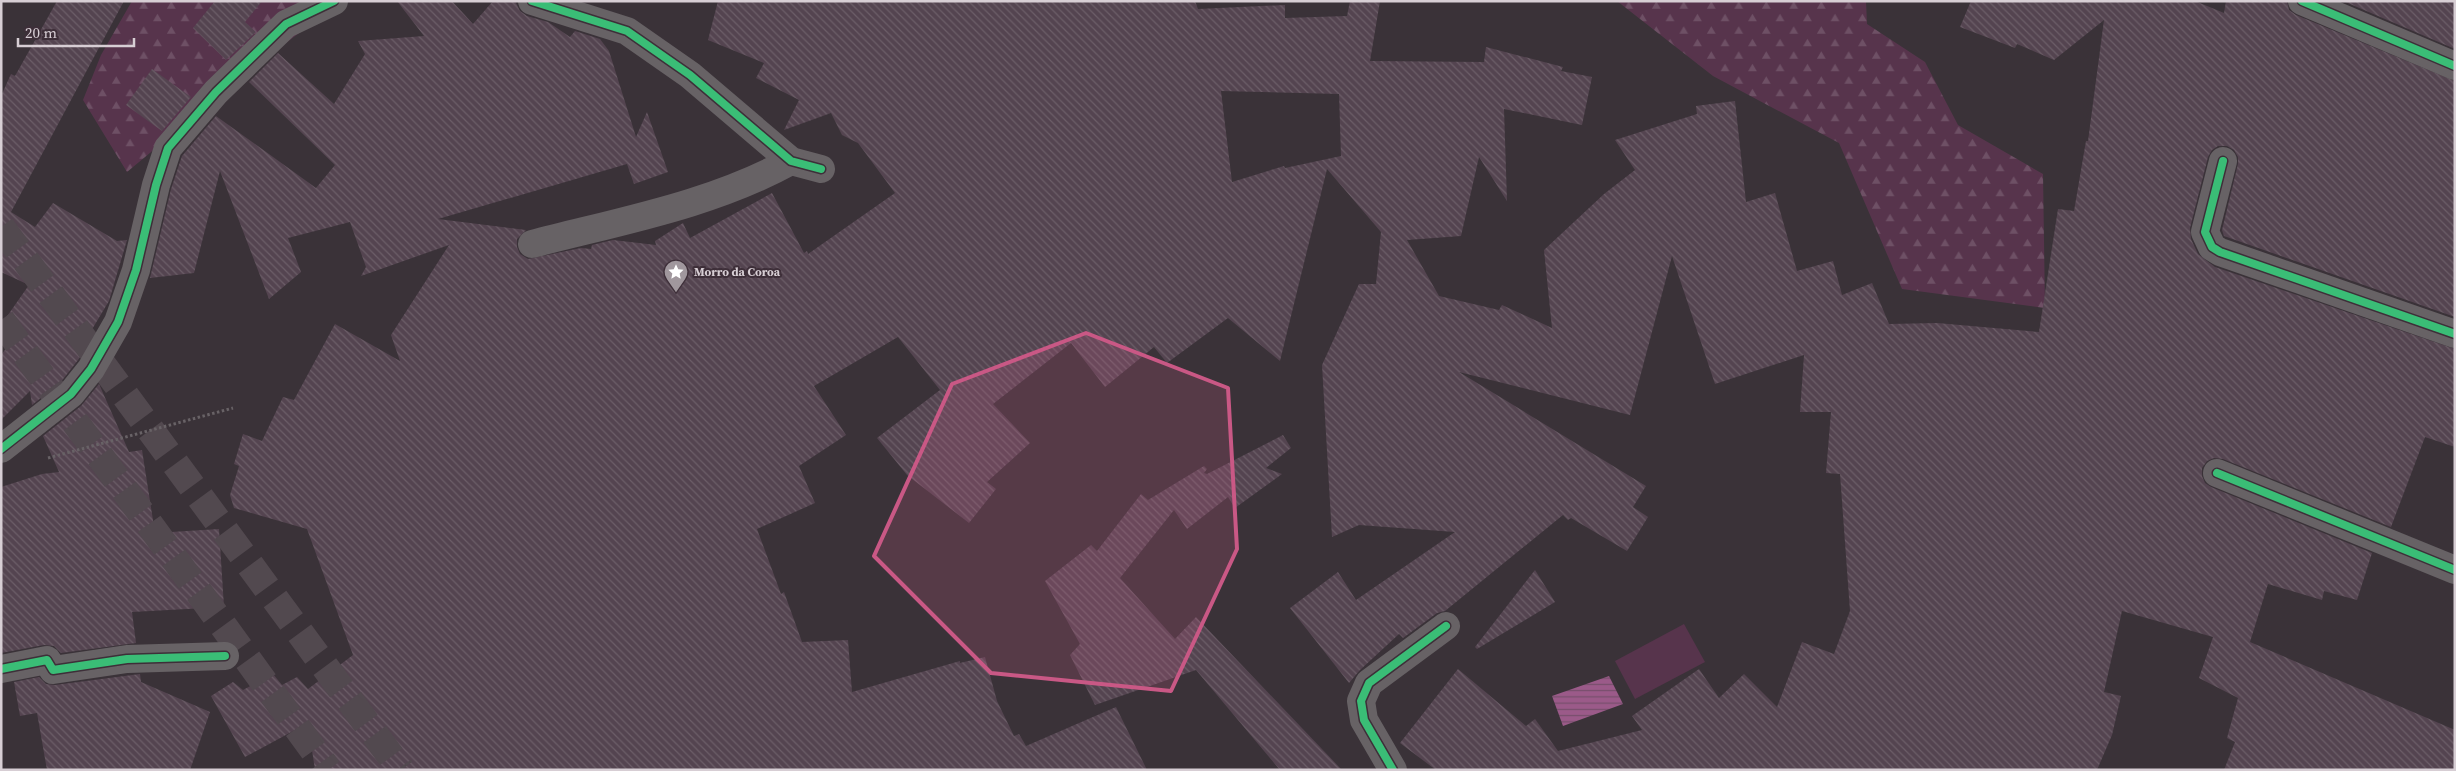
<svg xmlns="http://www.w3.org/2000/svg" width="2456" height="771" font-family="'Source Serif 4',serif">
  <defs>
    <pattern id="forest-firs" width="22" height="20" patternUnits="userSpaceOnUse" patternTransform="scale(1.25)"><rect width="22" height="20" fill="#57344c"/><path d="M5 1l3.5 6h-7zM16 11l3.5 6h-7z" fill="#6e5065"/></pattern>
    <pattern id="water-rules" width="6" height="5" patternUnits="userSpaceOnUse" patternTransform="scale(1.25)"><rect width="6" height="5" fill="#9b5a89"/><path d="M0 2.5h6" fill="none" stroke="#774f6c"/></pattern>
    <pattern id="building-back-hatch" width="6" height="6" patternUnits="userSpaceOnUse" patternTransform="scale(1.25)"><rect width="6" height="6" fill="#544450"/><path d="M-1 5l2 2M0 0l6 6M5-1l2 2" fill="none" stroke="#6c5e68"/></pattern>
  </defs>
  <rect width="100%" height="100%" fill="#3a3238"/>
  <polygon fill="#57344c" points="1684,624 1705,662 1635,699 1615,661"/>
  <g fill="url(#forest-firs)">
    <polygon points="132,1 342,1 251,69 127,172 83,100 101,55"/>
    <polygon points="1617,1 1866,1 1867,24 1925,62 1958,125 2043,174 2045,308 1902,289 1839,143 1713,76"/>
  </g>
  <polygon fill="url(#water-rules)" points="1609,676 1623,704 1563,726 1552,696"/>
  <g fill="url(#building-back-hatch)" fill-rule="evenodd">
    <polygon points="57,1 124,1 11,212 35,227 53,203 117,241 127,240 109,301 82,346 84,351 78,360 60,383 32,405 30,391 1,420 1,355 14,338 3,322 29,285 1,272 1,96 11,74 15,76"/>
    <polygon points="215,1 262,1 245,22 256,32 226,60 193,28"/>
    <path d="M397 1H452L473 24 493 1H515L520 11 527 16 548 22 570 37 575 31 600 39 609 51 636 137 647 112 668 172 634 184 627 164 438 219 526 230 517 239V247L520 254 528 259 581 248 591 249 592 245 613 240 656 245 655 241 683 223 690 238 772 193 804 253 807 251 808 254 895 193 858 143 842 135 831 113 784 130 799 100 756 78 764 63 708 40 718 1H1195L1198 9 1285 5V18L1347 16 1350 1H1380L1370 61 1484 62 1486 47 1563 67 1561 71 1592 77 1582 125 1504 109 1507 201 1479 157 1461 236 1407 240 1439 296 1499 310 1502 305 1552 328 1544 250 1604 194 1635 170 1615 140 1697 114 1696 106 1735 101 1746 202 1775 193 1797 271 1833 261 1842 295 1872 283 1889 324 1937 323 2039 332 2058 209 2074 211 2086 141H2088L2104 20 2054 60 2017 44 2015 48 1960 27 1971 1H2195L2224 13 2226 1H2287L2289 10 2296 15 2455 81V317L2224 236 2222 230 2238 164V157L2234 150 2227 146H2218L2212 150 2208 157 2190 228 2191 239 2198 254 2215 267 2455 349V447L2425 437 2391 527 2223 459 2214 458 2207 461 2202 468V476L2205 483 2211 487 2372 553 2357 600 2324 591 2322 600 2268 584 2250 642 2455 730V770H2224L2235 742 2227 738 2238 698 2199 678 2213 637 2122 611 2104 692 2121 696 2112 735 2097 770H1436L1400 743 1458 669 1526 726 1535 719 1558 751 1642 730 1632 716 1699 669 1719 698 1744 674 1777 707 1802 642 1834 654 1850 611 1840 474 1826 473 1831 412H1800L1804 355 1715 384 1672 256 1630 415 1459 372 1646 486 1633 507 1648 517 1627 551 1571 518 1568 520 1563 515 1445 611 1437 613 1403 638 1399 634 1360 670 1349 683 1290 608 1338 572 1356 600 1455 532 1359 525 1332 537 1322 365 1359 284H1376L1381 232 1327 169 1280 361 1228 318 1167 363 1154 347 1105 387 1071 343 993 404 1030 443 987 482 996 489 969 523 907 475 877 438 940 390 898 337 814 386 846 435 799 466 815 503 757 529 781 594 784 592 802 642 848 640 852 692 960 661V663L985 657 997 701 1014 736 1019 734 1026 746 1116 707 1147 770H315L308 723 245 757 211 696 233 682 243 690 273 674 282 685 297 677 308 689 353 655 307 529 234 508 230 495 239 466 234 464 243 434 262 441 283 397 294 400 335 324 400 361 391 335 449 245 361 276 366 267 350 222 288 238 301 272 269 299 220 171 194 273 150 278 171 189 182 156 216 116 316 188 335 165 249 82 278 53 334 104 365 54 358 41 424 36ZM1221 91 1339 94 1341 156 1285 168 1284 166 1232 182Z"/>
    <polygon points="2343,1 2455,1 2455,49"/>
    <polygon points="152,69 191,97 162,131 126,105"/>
    <polygon points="99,384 129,452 142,450 155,533 219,529 224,607 132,612 136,643 61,653 54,646 44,645 1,653 1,487 42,474 59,472 43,436 81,406"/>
    <polygon points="1283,435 1291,448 1266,468 1282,474 1235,508 1228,497 1187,529 1174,510 1120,578 1175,639 1196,617 1342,770 1280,770 1196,670 1095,705 1070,655 1080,644 1045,581 1091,545 1097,551 1141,494 1148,500 1204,466 1207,469 1204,473 1207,474"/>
    <polygon points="1535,570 1555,602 1477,649 1475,647"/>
    <polygon points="140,674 141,682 210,712 190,770 47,770 37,713 20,716 14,682 39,677 46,684 55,685"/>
  </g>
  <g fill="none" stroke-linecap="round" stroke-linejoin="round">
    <g stroke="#52494f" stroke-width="28" stroke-dasharray="28 14" stroke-linecap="butt">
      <polyline points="1,227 401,770"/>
      <polyline points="1,320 328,770"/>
    </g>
    <polyline stroke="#686266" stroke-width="3" stroke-dasharray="2.5 2.5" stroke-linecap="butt" points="48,458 233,408"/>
    <g stroke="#676265" stroke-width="28">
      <polyline points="532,1 627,31 690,75 791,161 821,169"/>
      <polyline points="2302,1 2455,66"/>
      <polyline points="2223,161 2205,232 2212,247 2220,252 2455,334"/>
      <path d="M532 244C620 221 711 205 791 161"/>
      <polyline points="1,449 71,394 91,369 118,322 136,270 156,185 168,148 216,92 286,24 334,1"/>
      <polyline points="2217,473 2455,570"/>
      <polyline points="1,669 47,660 53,670 127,659 225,656"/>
      <polyline points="1393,770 1364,720 1361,701 1369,683 1446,626"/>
    </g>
    <defs>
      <g id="cycleway">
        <polyline points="532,1 627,31 690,75 791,161 821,169"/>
        <polyline points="2302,1 2455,66"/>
        <polyline points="2223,161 2205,232 2212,247 2220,252 2455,334"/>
        <polyline points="1,449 71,394 91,369 118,322 136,270 156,185 168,148 216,92 286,24 334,1"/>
        <polyline points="2217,473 2455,570"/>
        <polyline points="1,669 47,660 53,670 127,659 225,656"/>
        <polyline points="1393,770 1364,720 1361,701 1369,683 1446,626"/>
      </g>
    </defs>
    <use href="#cycleway" stroke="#3e2f39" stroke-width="11"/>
    <use href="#cycleway" stroke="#3abd76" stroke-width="8"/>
  </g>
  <path fill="#c95885" fill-opacity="0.2" stroke="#c95885" stroke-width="4" stroke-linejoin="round" d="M1086 333 1228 388 1237 549 1171 691 991 673 874 556 952 384Z"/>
  <defs>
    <symbol id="sight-pin" viewBox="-11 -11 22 30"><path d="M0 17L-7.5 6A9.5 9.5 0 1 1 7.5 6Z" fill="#a0979d" stroke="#3e2f39"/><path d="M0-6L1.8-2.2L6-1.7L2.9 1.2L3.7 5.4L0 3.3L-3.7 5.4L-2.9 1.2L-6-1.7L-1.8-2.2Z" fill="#fff"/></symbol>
  </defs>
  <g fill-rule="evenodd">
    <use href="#sight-pin" x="662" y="258" width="28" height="38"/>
  </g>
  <g text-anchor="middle" stroke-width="4" stroke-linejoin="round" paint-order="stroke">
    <g font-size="12" font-weight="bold" fill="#d7ced4" stroke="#3e2f39" text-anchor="start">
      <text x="694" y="276">Morro da Coroa</text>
    </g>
  </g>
  <rect width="2456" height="771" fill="none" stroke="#d7ced4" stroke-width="5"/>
  <path d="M18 38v8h116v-8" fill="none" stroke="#d7ced4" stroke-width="2.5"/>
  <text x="25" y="38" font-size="15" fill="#d7ced4" stroke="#3e2f39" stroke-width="4" paint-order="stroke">20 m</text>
</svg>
